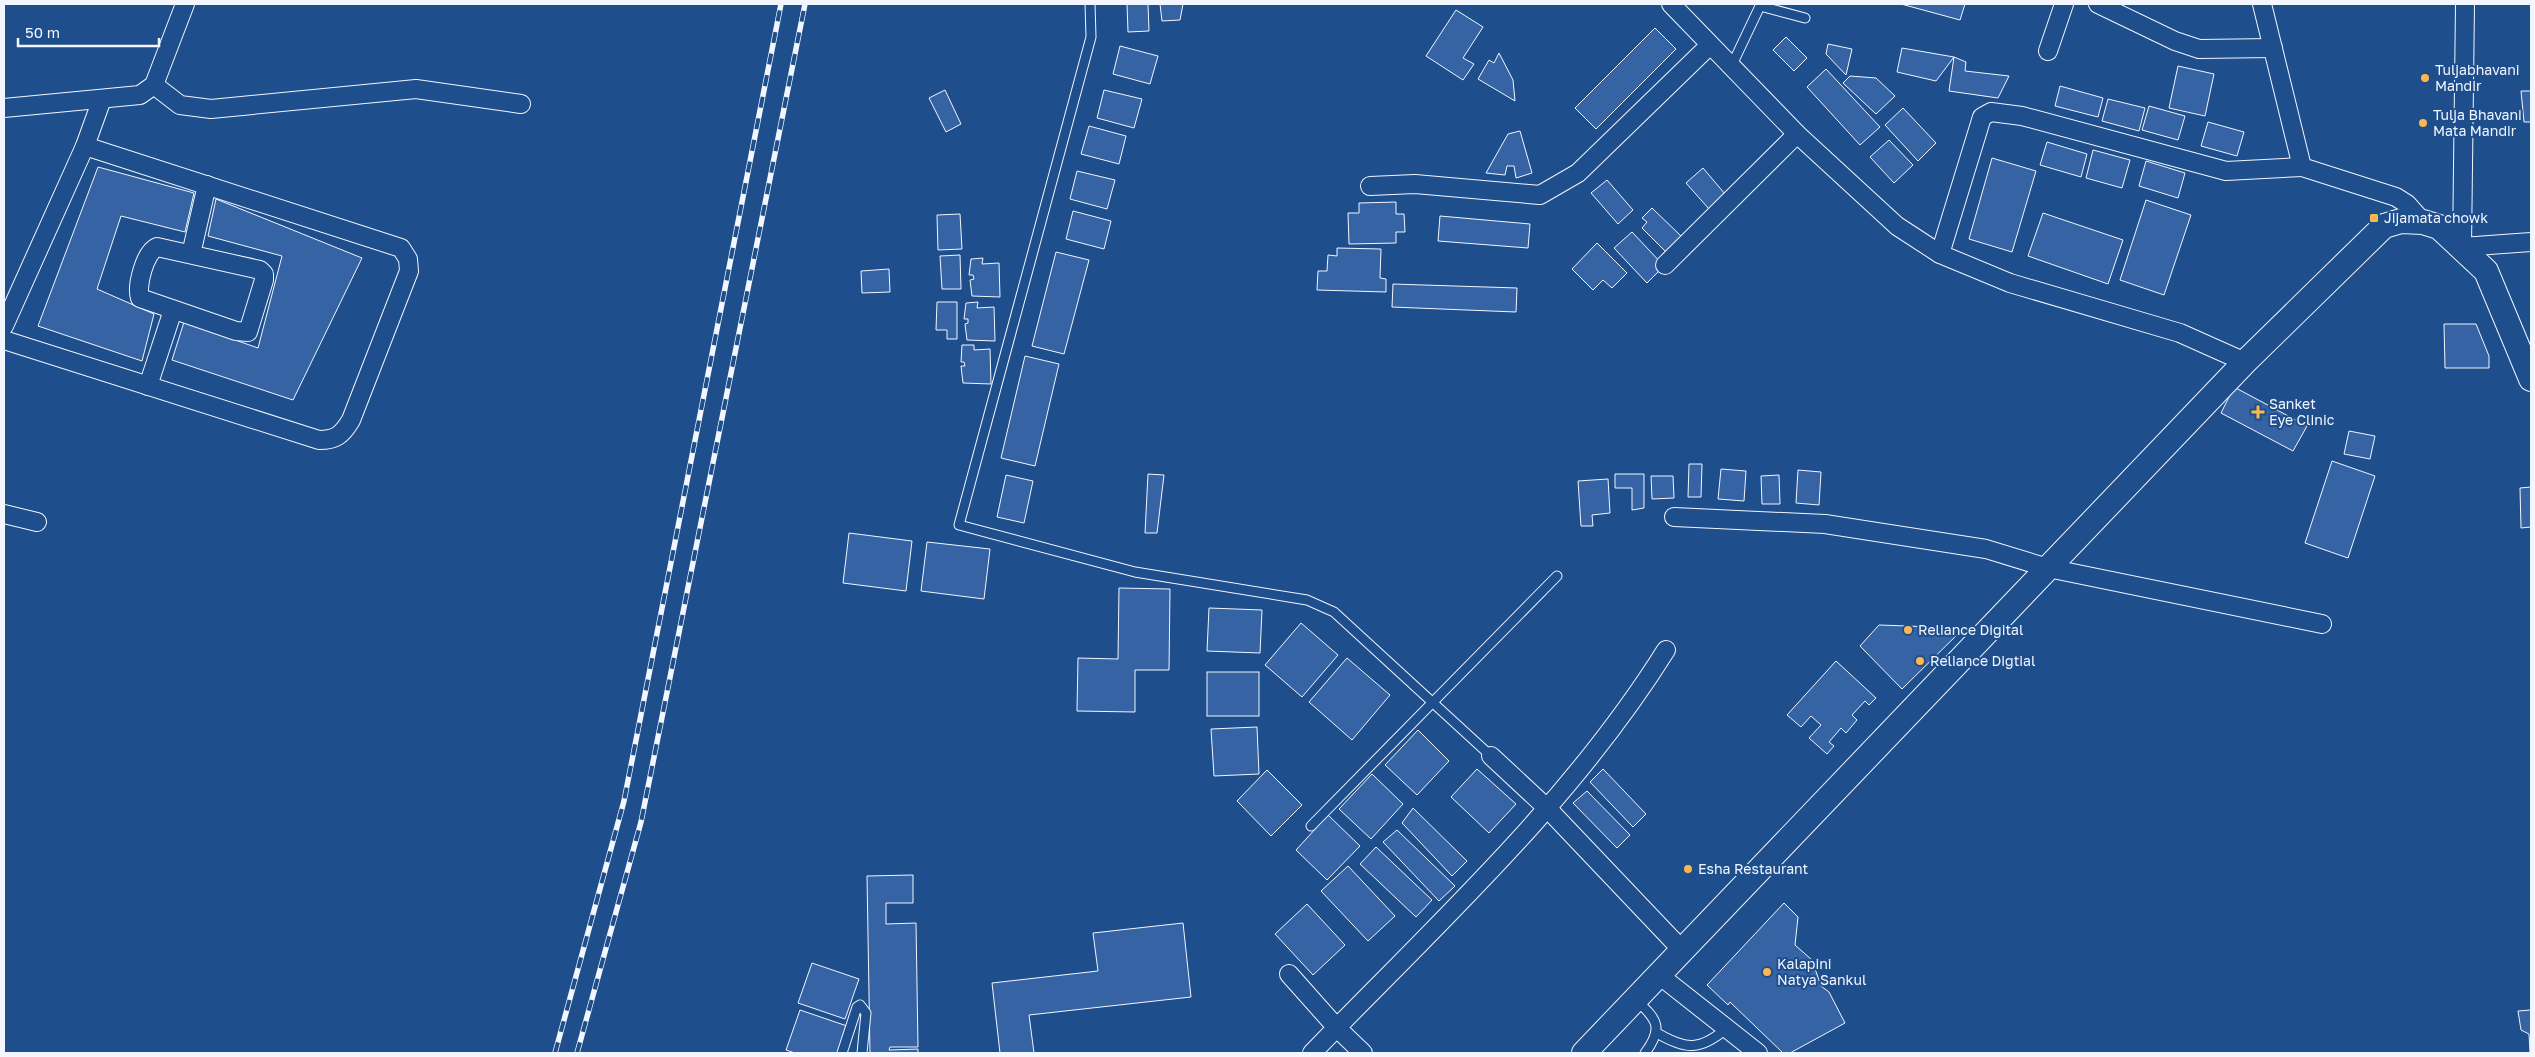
<svg xmlns="http://www.w3.org/2000/svg" width="2535" height="1057" font-family="'Golos Text',sans-serif">
  <rect width="100%" height="100%" fill="#1f4e8c"/>
  <g fill="#3563a3" stroke="#f2f6ff">
    <polygon points="1127,4 1148,4 1149,31 1128,32"/>
    <polygon points="1160,4 1183,4 1180,20 1162,21"/>
    <polygon points="1901,4 1965,4 1960,20"/>
    <polygon points="1456,10 1483,27 1463,58 1474,64 1463,80 1426,56"/>
    <polygon points="1655,28 1676,49 1596,129 1575,108"/>
    <polygon points="1786,37 1807,58 1794,71 1773,50"/>
    <polygon points="1828,44 1852,49 1846,75 1826,54"/>
    <polygon points="1120,46 1158,56 1150,84 1113,74"/>
    <polygon points="1902,48 1954,57 1936,81 1897,72"/>
    <polygon points="1499,53 1513,80 1515,101 1478,79 1489,60 1494,63"/>
    <polygon points="1954,57 1966,62 1965,71 2009,76 1998,98 1949,91"/>
    <polygon points="2178,66 2214,74 2205,116 2169,108"/>
    <polygon points="1826,69 1880,127 1860,145 1807,87"/>
    <polygon points="1850,76 1876,78 1895,96 1876,114 1843,83"/>
    <polygon points="2060,86 2103,98 2098,117 2055,106"/>
    <polygon points="945,90 961,124 946,132 929,98"/>
    <polygon points="1104,90 1142,99 1134,128 1097,118"/>
    <polygon points="2521,91 2531,91 2531,122 2524,122"/>
    <polygon points="2108,99 2145,108 2139,131 2102,121"/>
    <polygon points="2149,106 2185,116 2178,140 2142,130"/>
    <polygon points="1903,108 1936,143 1918,161 1885,125"/>
    <polygon points="2208,122 2244,132 2237,156 2201,146"/>
    <polygon points="1089,126 1126,136 1119,164 1081,154"/>
    <polygon points="1520,131 1532,173 1516,178 1514,166 1507,166 1505,175 1486,173 1508,134"/>
    <polygon points="1889,140 1913,165 1894,183 1870,157"/>
    <polygon points="2047,142 2087,154 2081,177 2040,165"/>
    <polygon points="2093,150 2130,160 2122,188 2086,178"/>
    <polygon points="1992,158 2036,171 2012,252 1969,239"/>
    <polygon points="2146,161 2185,173 2178,198 2139,186"/>
    <polygon points="98,167 194,193 185,232 121,216 97,289 154,314 142,361 38,326"/>
    <polygon points="1703,168 1725,194 1709,209 1686,183"/>
    <polygon points="1077,171 1115,180 1107,209 1070,199"/>
    <polygon points="1607,180 1633,210 1618,224 1591,193"/>
    <polygon points="216,199 362,258 293,400 172,360 184,322 258,348 282,256 208,236"/>
    <polygon points="2146,200 2191,215 2164,295 2120,280"/>
    <polygon points="1396,202 1396,214 1404,214 1405,232 1396,232 1396,243 1349,244 1348,213 1359,213 1359,203"/>
    <polygon points="1652,208 1681,236 1666,252 1642,228 1647,222 1642,218"/>
    <polygon points="1073,211 1111,221 1104,249 1066,239"/>
    <polygon points="2043,213 2123,240 2108,284 2028,256"/>
    <polygon points="960,214 962,249 938,250 937,215"/>
    <polygon points="1440,216 1530,224 1528,248 1438,241"/>
    <polygon points="1632,232 1664,266 1647,283 1614,248"/>
    <polygon points="1597,243 1627,273 1612,288 1603,280 1593,290 1572,269"/>
    <polygon points="1337,248 1381,249 1380,278 1386,279 1386,292 1317,290 1318,271 1327,271 1328,255 1337,256"/>
    <polygon points="1056,252 1089,260 1064,354 1032,346"/>
    <polygon points="960,255 961,289 942,289 940,256"/>
    <polygon points="983,258 982,264 999,263 1000,297 972,296 970,280 974,279 973,275 969,275 971,259"/>
    <polygon points="889,269 890,292 862,293 861,271"/>
    <polygon points="1393,284 1517,288 1516,312 1392,307"/>
    <polygon points="937,302 957,302 957,339 947,339 947,330 936,330"/>
    <polygon points="978,302 977,308 994,307 995,341 967,340 965,324 968,323 968,319 964,319 966,303"/>
    <polygon points="2444,324 2476,324 2489,356 2489,368 2445,368"/>
    <polygon points="962,345 974,345 974,350 990,349 991,384 963,383 961,366 965,366 964,362 961,362"/>
    <polygon points="1025,356 1059,364 1035,466 1001,458"/>
    <polygon points="2234,387 2307,426 2293,451 2221,413"/>
    <polygon points="2349,431 2375,436 2370,459 2344,454"/>
    <polygon points="2332,461 2375,476 2348,558 2305,543"/>
    <polygon points="1689,464 1702,464 1701,497 1688,497"/>
    <polygon points="1721,469 1746,471 1744,501 1718,499"/>
    <polygon points="1798,470 1821,472 1819,505 1796,503"/>
    <polygon points="1148,474 1164,475 1157,533 1145,533"/>
    <polygon points="1615,474 1644,474 1644,508 1632,510 1632,488 1615,488"/>
    <polygon points="1006,475 1033,481 1024,523 997,517"/>
    <polygon points="1779,475 1780,504 1762,504 1761,476"/>
    <polygon points="1651,476 1673,476 1674,498 1652,499"/>
    <polygon points="1608,479 1610,513 1592,515 1593,526 1581,526 1578,481"/>
    <polygon points="2531,487 2531,527 2521,528 2520,488"/>
    <polygon points="849,533 912,541 906,591 843,583"/>
    <polygon points="927,542 990,549 984,599 921,591"/>
    <polygon points="1119,588 1170,589 1169,670 1135,670 1135,712 1077,711 1078,658 1118,659"/>
    <polygon points="1209,608 1262,610 1260,653 1207,651"/>
    <polygon points="1301,623 1338,655 1302,697 1265,665"/>
    <polygon points="1879,625 1964,628 1902,689 1860,646"/>
    <polygon points="1347,658 1390,695 1352,740 1309,702"/>
    <polygon points="1836,661 1876,698 1869,705 1865,701 1852,715 1857,720 1846,733 1841,728 1829,742 1834,746 1827,754 1809,738 1821,725 1811,716 1801,727 1787,715"/>
    <rect x="1207" y="672" width="52" height="44"/>
    <polygon points="1257,727 1259,774 1214,776 1211,729"/>
    <polygon points="1418,730 1449,761 1417,795 1385,765"/>
    <polygon points="1477,769 1516,804 1489,833 1451,797"/>
    <polygon points="1603,769 1646,814 1633,827 1590,782"/>
    <polygon points="1267,770 1302,805 1271,836 1237,801"/>
    <polygon points="1372,774 1403,804 1371,839 1339,809"/>
    <polygon points="1587,791 1630,835 1617,848 1573,803"/>
    <polygon points="1413,808 1467,861 1452,876 1402,823"/>
    <polygon points="1328,815 1360,846 1327,880 1296,850"/>
    <polygon points="1397,830 1455,886 1439,901 1383,842"/>
    <polygon points="1376,847 1432,900 1416,917 1360,864"/>
    <polygon points="1348,866 1395,916 1368,941 1321,891"/>
    <polygon points="913,875 913,903 886,903 886,924 916,923 918,1047 890,1047 889,1050 918,1049 918,1053 870,1053 867,876"/>
    <polygon points="1784,903 1798,917 1795,945 1812,960 1821,986 1829,992 1845,1023 1790,1053 1783,1053 1730,1002 1728,1005 1707,985"/>
    <polygon points="1307,904 1345,945 1313,975 1275,934"/>
    <polygon points="1183,923 1191,997 1029,1015 1034,1053 1000,1053 992,983 1098,971 1093,933"/>
    <polygon points="812,963 859,979 845,1019 798,1003"/>
    <polygon points="800,1010 847,1026 838,1053 795,1053 786,1050"/>
    <polygon points="2531,1010 2531,1053 2530,1053 2529,1034 2521,1030 2518,1011"/>
  </g>
  <g fill="none" stroke-linecap="round" stroke-linejoin="round">
    <defs>
      <g id="service">
        <polyline points="1090,4 1091,37 959,525 1135,572 1307,600 1334,612 1491,756"/>
        <polyline points="1731,67 1760,6 1805,18"/>
        <polyline points="1311,826 1557,576"/>
        <path d="M1636 1000C1657 1019 1664 1028 1645 1053"/>
        <path d="M1657 1033C1686 1050 1700 1051 1727 1028"/>
        <polyline points="842,1053 857,1007 860,1005 866,1013 862,1053"/>
      </g>
      <g id="minor">
        <polyline points="1671,4 1797,134 1897,226 1940,254 2010,283 2180,333 2245,362"/>
        <polyline points="2098,4 2175,41 2199,49 2273,48"/>
        <polyline points="2262,4 2302,167 2396,197 2407,204 2423,222"/>
        <polyline points="2465,4 2462,247 2531,242"/>
        <polyline points="2048,51 2064,4"/>
        <polyline points="154,85 180,105 211,109 416,89 521,104"/>
        <polyline points="4,108 140,95 154,85 185,4"/>
        <polyline points="1370,186 1415,184 1540,195 1578,173 1710,45"/>
        <path d="M157 247 260 270 264 274V280L248 332 236 331 140 298C136 286 145 252 157 247Z"/>
        <polyline points="191,254 207,185"/>
        <polyline points="1940,254 1982,117 1991,112 2022,116 2226,171 2302,167"/>
        <polyline points="1665,265 1797,134"/>
        <polyline points="4,326 85,146 102,99"/>
        <path d="M4 340 319 440C336 440 342 435 351 420L409 271 408 259 401 248 85 146"/>
        <polyline points="148,386 173,310"/>
        <polyline points="4,514 37,522"/>
        <polyline points="1674,517 1825,524 1986,549 2048,568 2322,624"/>
        <polyline points="1491,756 1548,809 1682,950"/>
        <polyline points="1289,974 1337,1028 1363,1053"/>
        <polyline points="1659,975 1758,1053"/>
        <path d="M1312 1053C1436 925 1571 802 1666 650"/>
      </g>
      <polyline id="secondary" points="1584,1053 2245,362 2384,226 2401,221 2423,222 2439,227 2486,271 2531,379"/>
    </defs>
    <use href="#service" stroke="#f2f6ff" stroke-width="11"/>
    <use href="#minor" stroke="#f2f6ff" stroke-width="20"/>
    <use href="#secondary" stroke="#f2f6ff" stroke-width="26"/>
    <use href="#service" stroke="#1f4e8c" stroke-width="9"/>
    <use href="#minor" stroke="#1f4e8c" stroke-width="18"/>
    <use href="#secondary" stroke="#1f4e8c" stroke-width="24"/>
    <defs>
      <g id="rail">
        <polyline points="555,1053 624,801 781,4"/>
        <polyline points="577,1053 641,822 805,4"/>
      </g>
    </defs>
    <use href="#rail" stroke="#f2f6ff" stroke-width="5.5"/>
    <use href="#rail" stroke="#1f4e8c" stroke-width="4" stroke-dasharray="11" stroke-linecap="butt"/>
  </g>
  <g fill="#ffb74d" stroke="#1f4e8c" stroke-width="2">
    <circle cx="2425" cy="78" r="5"/>
    <circle cx="2423" cy="123" r="5"/>
    <rect x="2369" y="213" width="10" height="10" rx="2.5"/>
    <path d="M2255.5 404.5h5v5h5v5h-5v5h-5v-5h-5v-5h5z"/>
    <circle cx="1908" cy="630" r="5"/>
    <circle cx="1920" cy="661" r="5"/>
    <circle cx="1688" cy="869" r="5"/>
    <circle cx="1767" cy="972" r="5"/>
  </g>
  <g text-anchor="middle" stroke-width="4" stroke-linejoin="round" paint-order="stroke">
    <g font-size="14" fill="#f2f6ff" stroke="#1f4e8c" text-anchor="start">
      <text x="2435" y="75">Tuljabhavani<tspan x="2435" dy="16">Mandir</tspan></text>
      <text x="2433" y="120">Tulja Bhavani<tspan x="2433" dy="16">Mata Mandir</tspan></text>
      <text x="2384" y="223">Jijamata chowk</text>
      <text x="2269" y="409">Sanket<tspan x="2269" dy="16">Eye Clinic</tspan></text>
      <text x="1918" y="635">Reliance Digital</text>
      <text x="1930" y="666">Reliance Digtial</text>
      <text x="1698" y="874">Esha Restaurant</text>
      <text x="1777" y="969">Kalapini<tspan x="1777" dy="16">Natya Sankul</tspan></text>
    </g>
  </g>
  <rect width="2535" height="1057" fill="none" stroke="#f2f6ff" stroke-width="10"/>
  <path d="M18 38v8h141v-8" fill="none" stroke="#f2f6ff" stroke-width="2.5"/>
  <text x="25" y="38" font-size="15" fill="#f2f6ff" stroke="#1f4e8c" stroke-width="4" paint-order="stroke">50 m</text>
</svg>
